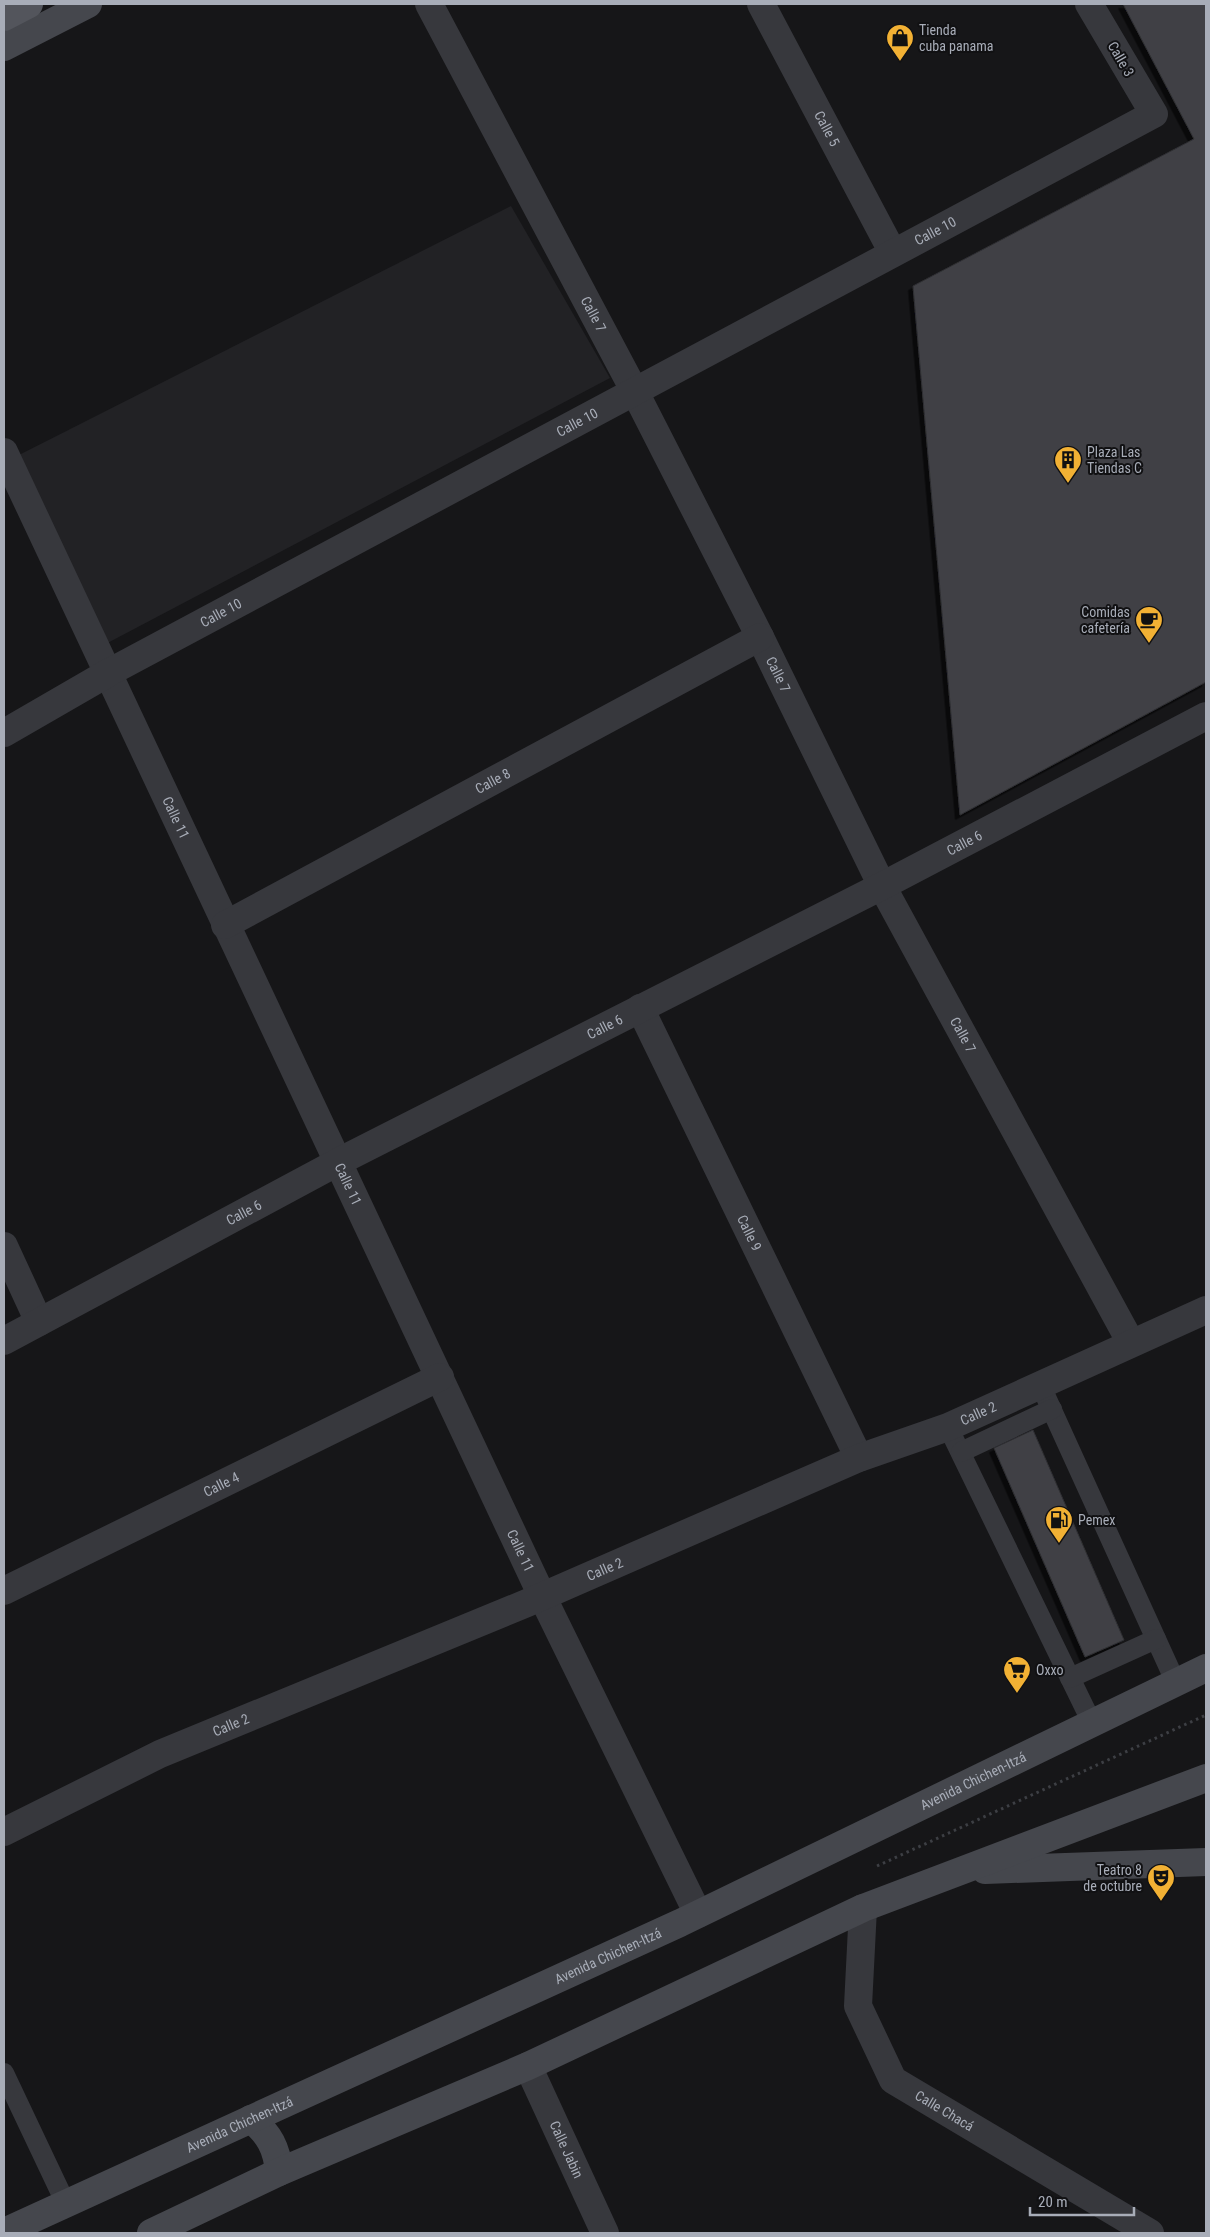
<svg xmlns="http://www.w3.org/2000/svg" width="1210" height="2237" font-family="'Roboto Condensed',sans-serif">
  <defs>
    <filter id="shadow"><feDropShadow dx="-4.5" dy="4.5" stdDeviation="0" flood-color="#0009"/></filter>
  </defs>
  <rect width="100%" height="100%" fill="#161618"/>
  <polygon fill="#222225" points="511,206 610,378 98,648 17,456"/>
  <g fill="#404145" stroke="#303034" filter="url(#shadow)">
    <polygon points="1123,4 1206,4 1206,682 960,815 913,286 1194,139"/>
    <polygon points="1033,1430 1124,1640 1085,1657 994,1448"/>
  </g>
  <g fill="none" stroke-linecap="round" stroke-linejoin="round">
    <polyline stroke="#3d3f44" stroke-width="3" stroke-dasharray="2.5 4" stroke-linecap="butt" points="877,1866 1206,1715"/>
    <g stroke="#37383d" stroke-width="20">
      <polyline points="1040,1384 1176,1683"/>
      <polyline points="948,1427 1092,1723"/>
      <polyline points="961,1452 1052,1409"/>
      <polyline points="1070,1678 1156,1639"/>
      <polyline points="4,2073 66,2204"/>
    </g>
    <g stroke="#37383d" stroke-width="28">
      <path id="s1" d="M429 4 635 392 760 637 882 886 1131 1343"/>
      <path id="s2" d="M761 4 893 253"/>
      <path id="s3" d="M4 452 542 1596 698 1914"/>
      <path id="s4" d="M4 733 108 673 1154 114 1089 4"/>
      <path id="s5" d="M225 925 760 637"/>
      <path id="s6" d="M640 1008 859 1458"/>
      <polyline points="4,1246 39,1322"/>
      <path id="s7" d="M4 1341 338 1162 882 886 1206 716"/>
      <path id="s8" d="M4 1591 440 1377"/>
      <path id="s9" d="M4 1832 160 1754 527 1603 859 1458 948 1427 1206 1310"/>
      <path id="s10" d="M863 1908 858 2006 893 2080 1150 2233"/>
      <path id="s11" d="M528 2066 605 2233"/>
    </g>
    <g stroke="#45474d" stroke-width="28">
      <polyline points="4,47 88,4"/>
      <polyline points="985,1870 1206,1862"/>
      <path d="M251 2119C269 2134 277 2148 279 2172"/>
      <path id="s12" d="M4 2232 680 1923 1206 1668"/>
      <polyline points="151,2233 279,2172 528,2066 863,1908 1206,1778"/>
    </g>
    <polyline stroke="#53555c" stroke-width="28" points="4,17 29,4"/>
  </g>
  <defs>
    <symbol id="shop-pin" viewBox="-11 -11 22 30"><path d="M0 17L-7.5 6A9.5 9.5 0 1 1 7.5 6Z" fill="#f2b134" stroke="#111113"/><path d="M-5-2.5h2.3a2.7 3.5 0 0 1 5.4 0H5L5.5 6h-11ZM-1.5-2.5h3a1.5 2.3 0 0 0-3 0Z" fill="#111"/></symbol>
    <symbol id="building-pin" viewBox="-11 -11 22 30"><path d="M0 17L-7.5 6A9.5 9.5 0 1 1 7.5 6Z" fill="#f2b134" stroke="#111113"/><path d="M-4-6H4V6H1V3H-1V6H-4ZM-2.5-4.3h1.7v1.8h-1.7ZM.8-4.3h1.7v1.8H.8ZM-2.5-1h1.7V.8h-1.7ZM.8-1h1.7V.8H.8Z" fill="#111"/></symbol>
    <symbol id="cafe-pin" viewBox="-11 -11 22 30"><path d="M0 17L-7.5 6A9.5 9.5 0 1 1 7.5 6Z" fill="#f2b134" stroke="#111113"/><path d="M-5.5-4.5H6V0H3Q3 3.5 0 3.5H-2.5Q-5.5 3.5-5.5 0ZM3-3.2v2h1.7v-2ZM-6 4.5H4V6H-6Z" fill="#111"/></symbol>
    <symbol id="fuel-pin" viewBox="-11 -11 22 30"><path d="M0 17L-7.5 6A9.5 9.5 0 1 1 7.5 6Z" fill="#f2b134" stroke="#111113"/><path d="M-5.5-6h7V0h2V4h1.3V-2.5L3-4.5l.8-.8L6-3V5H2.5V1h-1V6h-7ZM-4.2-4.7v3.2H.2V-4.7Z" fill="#111"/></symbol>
    <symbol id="supermarket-pin" viewBox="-11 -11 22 30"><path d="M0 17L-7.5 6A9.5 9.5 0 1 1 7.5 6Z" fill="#f2b134" stroke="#111113"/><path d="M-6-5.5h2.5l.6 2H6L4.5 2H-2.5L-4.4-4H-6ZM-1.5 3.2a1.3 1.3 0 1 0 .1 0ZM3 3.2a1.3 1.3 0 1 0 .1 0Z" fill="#111"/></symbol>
    <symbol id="theatre-pin" viewBox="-11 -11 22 30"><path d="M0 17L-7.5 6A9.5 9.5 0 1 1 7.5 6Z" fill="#f2b134" stroke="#111113"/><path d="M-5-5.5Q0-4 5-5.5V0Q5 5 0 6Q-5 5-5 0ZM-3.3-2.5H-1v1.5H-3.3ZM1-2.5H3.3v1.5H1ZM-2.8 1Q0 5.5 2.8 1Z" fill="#111"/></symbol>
  </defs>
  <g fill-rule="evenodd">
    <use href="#shop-pin" x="884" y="22" width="32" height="43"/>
    <use href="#building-pin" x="1052" y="444" width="32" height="43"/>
    <use href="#cafe-pin" x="1133" y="604" width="32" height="43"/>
    <use href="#fuel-pin" x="1043" y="1504" width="32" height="43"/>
    <use href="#supermarket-pin" x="1001" y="1654" width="32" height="43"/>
    <use href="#theatre-pin" x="1145" y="1862" width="32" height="43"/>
  </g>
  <g text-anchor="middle" stroke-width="4" stroke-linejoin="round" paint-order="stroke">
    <g font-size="14" fill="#a8adb8" stroke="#111113" text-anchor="start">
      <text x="919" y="35">Tienda<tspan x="919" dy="16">cuba panama</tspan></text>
      <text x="1087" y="457">Plaza Las<tspan x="1087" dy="16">Tiendas C</tspan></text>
      <text x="1130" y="617" text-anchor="end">Comidas<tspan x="1130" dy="16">cafetería</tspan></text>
      <text x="1078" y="1525">Pemex</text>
      <text x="1036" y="1675">Oxxo</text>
      <text x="1142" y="1875" text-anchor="end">Teatro 8<tspan x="1142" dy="16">de octubre</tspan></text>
    </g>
    <g font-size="14" fill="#a8adb8" stroke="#111113">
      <text transform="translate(1121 59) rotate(60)" y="5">Calle 3</text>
      <text dy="5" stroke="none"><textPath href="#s2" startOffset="141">Calle 5</textPath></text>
      <text dy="5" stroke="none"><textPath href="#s4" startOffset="1058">Calle 10</textPath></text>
      <text dy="5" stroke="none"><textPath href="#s1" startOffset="351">Calle 7</textPath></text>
      <text dy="5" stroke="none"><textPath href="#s4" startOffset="652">Calle 10</textPath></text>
      <text dy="5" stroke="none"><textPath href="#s4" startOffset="248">Calle 10</textPath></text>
      <text dy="5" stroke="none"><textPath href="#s1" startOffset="756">Calle 7</textPath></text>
      <text dy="5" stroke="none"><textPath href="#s5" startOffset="304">Calle 8</textPath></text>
      <text dy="5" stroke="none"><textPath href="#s3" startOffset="404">Calle 11</textPath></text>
      <text dy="5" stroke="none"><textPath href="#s7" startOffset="1082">Calle 6</textPath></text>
      <text dy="5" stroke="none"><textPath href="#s7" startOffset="678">Calle 6</textPath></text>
      <text dy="5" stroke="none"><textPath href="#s1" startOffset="1161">Calle 7</textPath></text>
      <text dy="5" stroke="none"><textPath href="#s3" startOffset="809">Calle 11</textPath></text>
      <text dy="5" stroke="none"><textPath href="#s7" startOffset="272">Calle 6</textPath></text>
      <text dy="5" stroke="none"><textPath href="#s6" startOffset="250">Calle 9</textPath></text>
      <text dy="5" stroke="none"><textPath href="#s9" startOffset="1061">Calle 2</textPath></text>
      <text dy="5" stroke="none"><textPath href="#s8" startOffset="242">Calle 4</textPath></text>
      <text dy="5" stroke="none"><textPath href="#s3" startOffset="1214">Calle 11</textPath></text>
      <text dy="5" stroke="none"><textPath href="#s9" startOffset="656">Calle 2</textPath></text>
      <text dy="5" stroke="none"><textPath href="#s9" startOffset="251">Calle 2</textPath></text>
      <text dy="5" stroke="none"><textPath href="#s12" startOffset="1069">Avenida Chichen-Itzá</textPath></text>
      <text dy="5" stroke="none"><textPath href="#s12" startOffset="664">Avenida Chichen-Itzá</textPath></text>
      <text dy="5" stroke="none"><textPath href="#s10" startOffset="240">Calle Chacá</textPath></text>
      <text dy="5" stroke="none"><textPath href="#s12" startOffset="259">Avenida Chichen-Itzá</textPath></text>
      <text dy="5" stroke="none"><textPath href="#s11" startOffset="92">Calle Jabin</textPath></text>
    </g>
  </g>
  <rect width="1210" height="2237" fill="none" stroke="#a8adb8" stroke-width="10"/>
  <path d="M1030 2207v8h104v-8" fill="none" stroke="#a8adb8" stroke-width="2.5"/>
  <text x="1038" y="2207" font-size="15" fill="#a8adb8" stroke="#111113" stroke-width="4" paint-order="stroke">20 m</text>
</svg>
